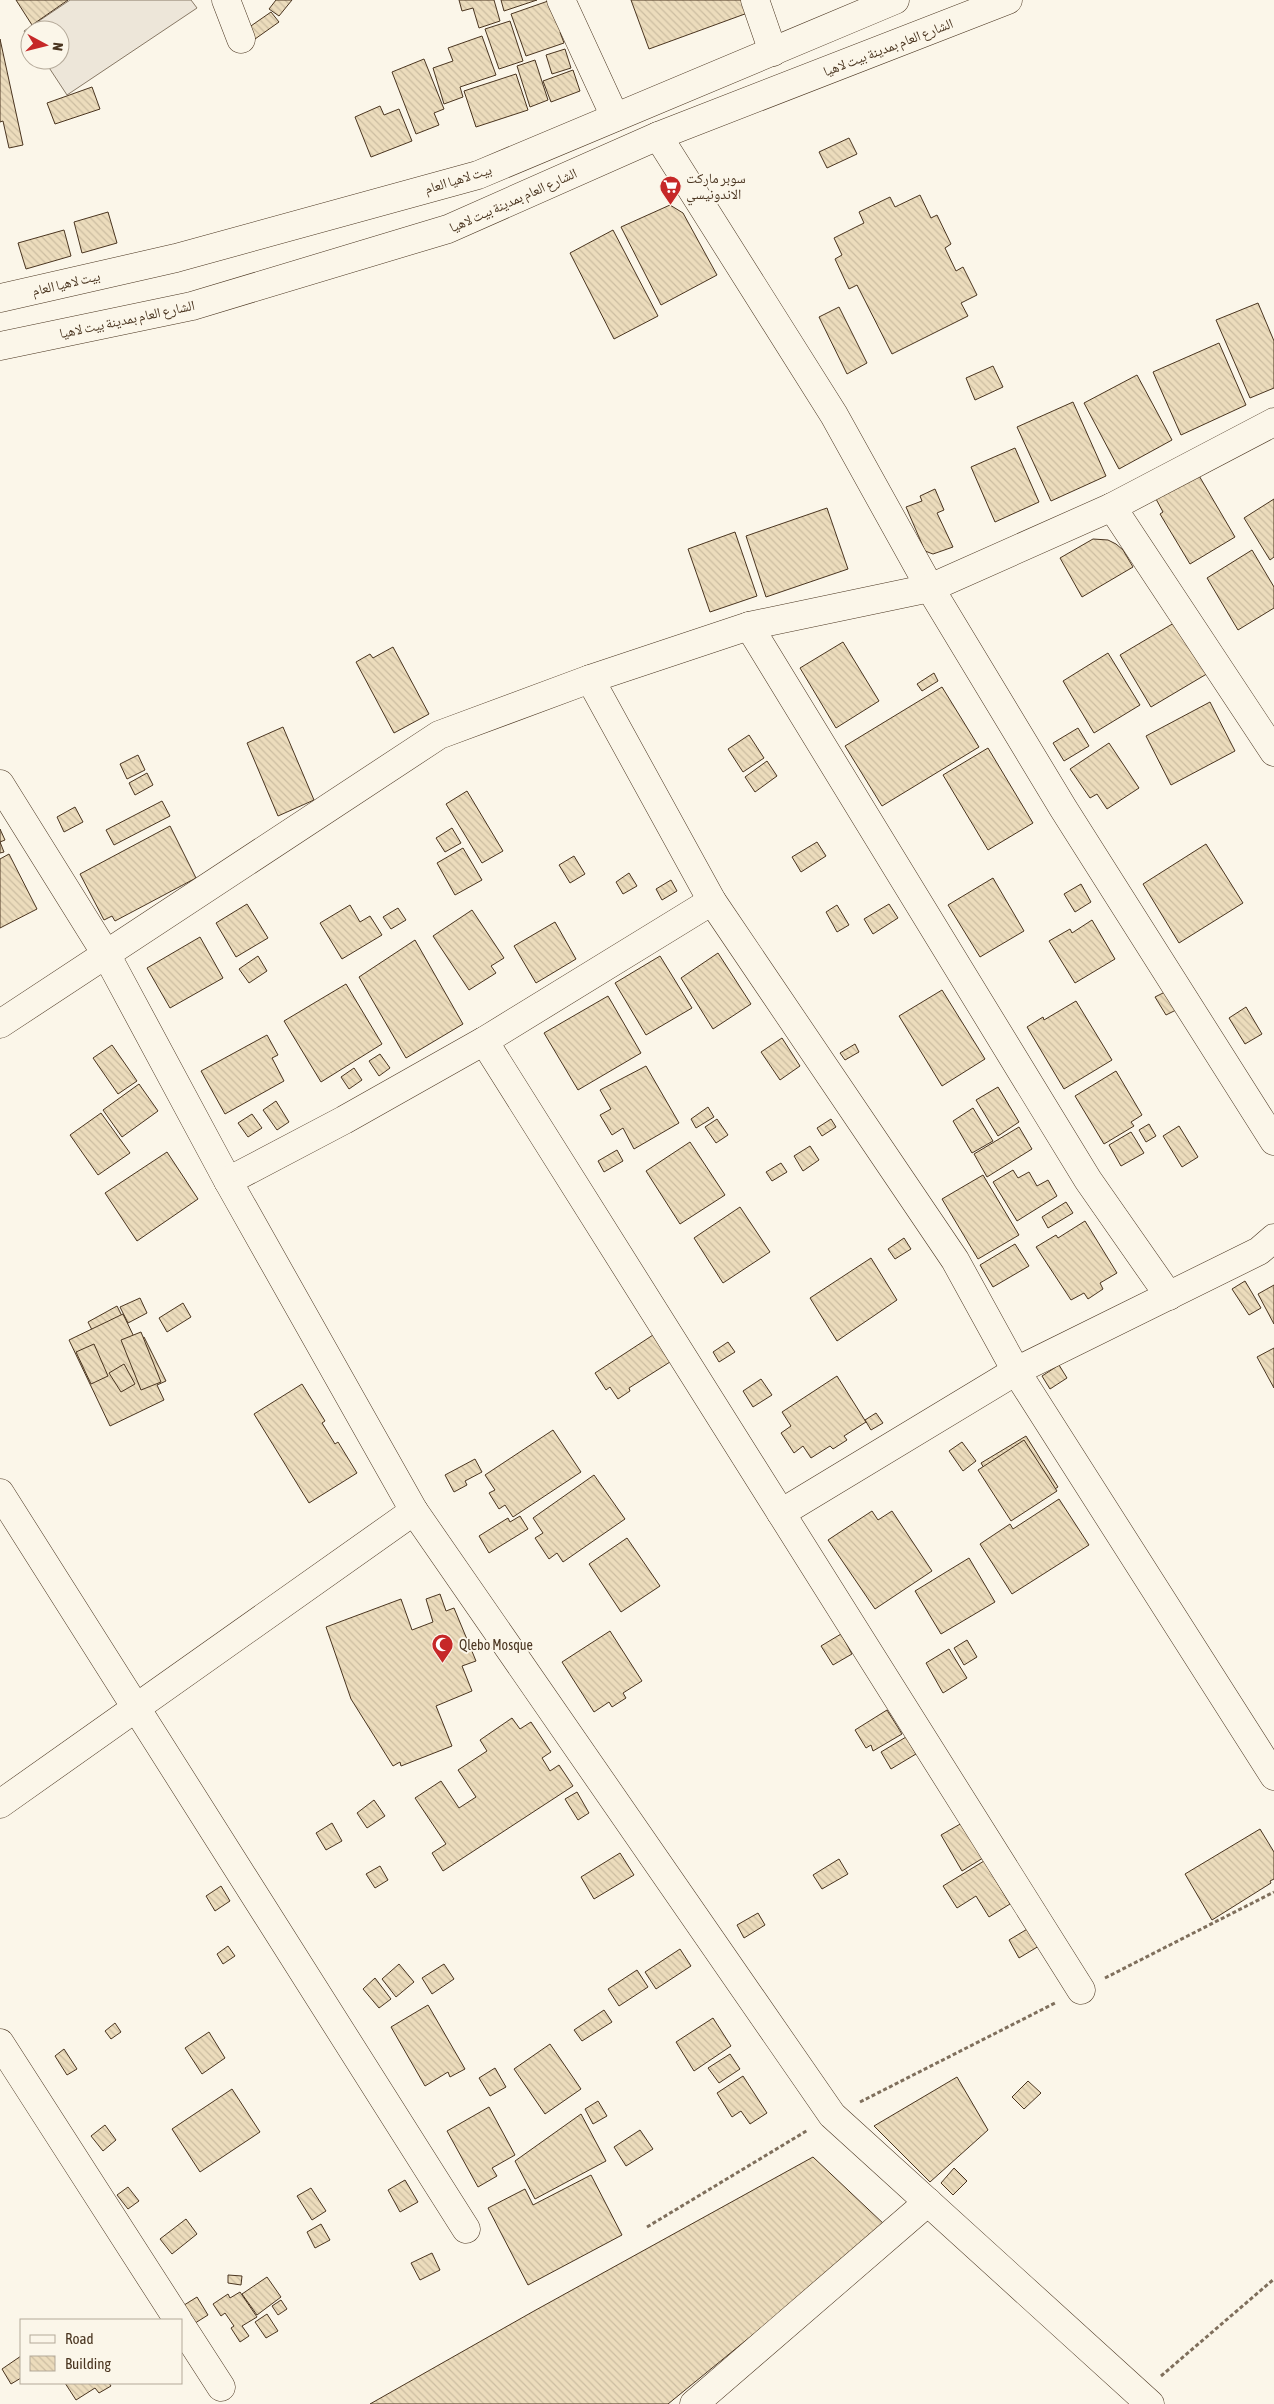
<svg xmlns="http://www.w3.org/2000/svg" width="1274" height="2404" font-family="'Asap Condensed','Noto Naskh Arabic',sans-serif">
  <defs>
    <pattern id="building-back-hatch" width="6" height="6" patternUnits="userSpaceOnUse" patternTransform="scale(1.25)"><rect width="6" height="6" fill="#ecdcbc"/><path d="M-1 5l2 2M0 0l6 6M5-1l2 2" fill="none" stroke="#ccbda1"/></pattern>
  </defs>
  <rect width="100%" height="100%" fill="#fbf6e9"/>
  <polygon fill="#ede6d9" stroke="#887966" points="70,0 191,0 197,8 67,95 44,60 60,60 60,30 30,30 30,40 24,31"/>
  <g fill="url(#building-back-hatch)" stroke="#4a3520">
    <polygon points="16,0 68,0 32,25"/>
    <polygon points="276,0 292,0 279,16 269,9"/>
    <polygon points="459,0 494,0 500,21 479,28 473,8 462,11"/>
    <polygon points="501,0 537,0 504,11"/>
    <polygon points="551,0 567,30 560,32 564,43 526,56 511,14"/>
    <polygon points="631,0 749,0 753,11 649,49"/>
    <polygon points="271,12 279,22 248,44 248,28"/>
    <polygon points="510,21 523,61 499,69 485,29"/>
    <polygon points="482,36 496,75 460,87 463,97 444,104 433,68 453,61 448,48"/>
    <polygon points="0,39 23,145 9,148 3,121 0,122"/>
    <polygon points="565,49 571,68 552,74 546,55"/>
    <polygon points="424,59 444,109 434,113 439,125 416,134 392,72"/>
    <polygon points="535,60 548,100 530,107 517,66"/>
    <polygon points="573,70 580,91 551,102 543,81"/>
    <polygon points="516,74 528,110 476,127 464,91"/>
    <polygon points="92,87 100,109 55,124 47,103"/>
    <polygon points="380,106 384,115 399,109 412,141 371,157 355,117"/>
    <polygon points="849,138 857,154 827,168 819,152"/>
    <polygon points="920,195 931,218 937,215 951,244 945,248 956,271 963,267 977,295 961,303 968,316 892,354 857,285 849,289 835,259 842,255 834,238 864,223 859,212 890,197 895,207"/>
    <polygon points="670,205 683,213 717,275 661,305 621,227"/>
    <polygon points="108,212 117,243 82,253 74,222"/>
    <polygon points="64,230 71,256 26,269 18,243"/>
    <polygon points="613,230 658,316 614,339 570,253"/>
    <polygon points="1258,303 1274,341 1274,388 1250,398 1216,320"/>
    <polygon points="839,307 867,363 847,374 819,317"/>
    <polygon points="1219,343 1246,405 1181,435 1153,372"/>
    <polygon points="993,366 1003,387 975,400 966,378"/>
    <polygon points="1137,375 1172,440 1119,469 1084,403"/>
    <polygon points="1073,402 1106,476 1051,501 1017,427"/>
    <polygon points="1015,448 1039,502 995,522 971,467"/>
    <polygon points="1198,474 1235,537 1190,564 1160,514 1163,512 1156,499"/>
    <polygon points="935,489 944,510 937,513 953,547 933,554 925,551 906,507 922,501 920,496"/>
    <polygon points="1274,499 1274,557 1270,560 1244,518"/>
    <polygon points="827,508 848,569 766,597 746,536"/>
    <polygon points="735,532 757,596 710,612 688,549"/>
    <polygon points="1093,539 1108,540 1116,544 1123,550 1133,567 1082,597 1060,558"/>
    <polygon points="1252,550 1274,587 1274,608 1238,630 1207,578"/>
    <polygon points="1179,620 1210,672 1151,707 1120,655"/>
    <polygon points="843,642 879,701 836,728 800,668"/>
    <polygon points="393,647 429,714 394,733 356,662 370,654 373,658"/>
    <polygon points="1108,653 1140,705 1094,733 1063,681"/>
    <polygon points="934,673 938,681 922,691 917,684"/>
    <polygon points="942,687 979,747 882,806 845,746"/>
    <polygon points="1210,702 1235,751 1171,785 1146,736"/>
    <polygon points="283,727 314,800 278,816 247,743"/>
    <polygon points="1078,728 1089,746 1064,761 1053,743"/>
    <polygon points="749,735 764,758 743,772 728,749"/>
    <polygon points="1109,743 1139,788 1107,809 1097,794 1090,798 1070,769"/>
    <polygon points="988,748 1033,823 988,850 943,775"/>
    <polygon points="138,755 145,770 127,779 120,764"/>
    <polygon points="767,761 777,776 755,792 745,777"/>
    <polygon points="147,773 153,785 135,795 129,783"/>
    <polygon points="467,791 503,851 482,863 446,804"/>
    <polygon points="162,801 170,816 114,845 106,830"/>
    <polygon points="75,807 83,822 64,832 57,817"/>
    <polygon points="170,826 196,878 115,921 112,916 104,920 80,874"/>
    <polygon points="452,828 461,843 445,852 436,838"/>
    <polygon points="0,829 5,840 0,842 4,852 0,853"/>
    <polygon points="817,842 826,856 801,872 792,857"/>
    <polygon points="1206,844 1243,903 1179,943 1143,884"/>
    <polygon points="463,848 482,880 455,895 437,863"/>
    <polygon points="9,854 37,909 0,928 0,859"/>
    <polygon points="574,856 585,874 570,883 559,865"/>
    <polygon points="629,873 637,886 623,894 616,882"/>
    <polygon points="993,878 1024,931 980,957 948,905"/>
    <polygon points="671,880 677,891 662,900 656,889"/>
    <polygon points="1081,884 1091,902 1075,912 1064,894"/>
    <polygon points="247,904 268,938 236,957 216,923"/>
    <polygon points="889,904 898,918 873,934 864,919"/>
    <polygon points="350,905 360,922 370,916 382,935 342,959 320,923"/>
    <polygon points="837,905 849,925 837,932 826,912"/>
    <polygon points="398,908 406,920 391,929 383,917"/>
    <polygon points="472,910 504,958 491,966 496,973 469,990 433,936"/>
    <polygon points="1092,920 1115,959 1075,983 1049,941 1070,929 1072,933"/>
    <polygon points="555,922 576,959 536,983 514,946"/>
    <polygon points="200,937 223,978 170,1008 147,968"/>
    <polygon points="415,940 463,1024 406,1058 359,977"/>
    <polygon points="718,953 751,1004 713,1029 681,978"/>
    <polygon points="258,956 267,971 249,983 239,969"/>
    <polygon points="660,956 692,1008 646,1035 615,983"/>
    <polygon points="346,984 382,1044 321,1082 284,1021"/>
    <polygon points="942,990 985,1059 942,1086 899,1016"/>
    <polygon points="1165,992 1176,1010 1166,1015 1155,997"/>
    <polygon points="608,996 641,1053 578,1090 544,1033"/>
    <polygon points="1076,1001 1112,1060 1064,1089 1027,1027 1043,1017 1044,1020"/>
    <polygon points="1246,1007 1262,1034 1245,1044 1229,1018"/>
    <polygon points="267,1035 278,1055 272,1058 284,1081 225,1114 201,1071"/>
    <polygon points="782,1038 800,1066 780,1080 761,1052"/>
    <polygon points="855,1044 859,1052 845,1060 840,1053"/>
    <polygon points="112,1045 137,1081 118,1094 93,1058"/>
    <polygon points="380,1054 390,1068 379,1076 369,1061"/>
    <polygon points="646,1066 679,1123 634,1149 623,1128 612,1135 600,1115 611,1109 600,1090"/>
    <polygon points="354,1068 362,1080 349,1089 341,1077"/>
    <polygon points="1116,1071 1142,1115 1131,1122 1134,1126 1104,1144 1075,1096"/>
    <polygon points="139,1084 158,1111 122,1137 103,1110"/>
    <polygon points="998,1087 1019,1122 998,1136 976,1100"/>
    <polygon points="276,1101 289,1122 277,1130 263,1110"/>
    <polygon points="708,1107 714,1117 696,1128 691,1119"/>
    <polygon points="973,1108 993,1141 972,1153 953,1121"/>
    <polygon points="101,1113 130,1153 98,1175 70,1135"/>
    <polygon points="252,1114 262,1128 248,1137 238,1123"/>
    <polygon points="717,1119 728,1135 716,1143 705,1127"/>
    <polygon points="831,1119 836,1127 822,1136 817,1128"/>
    <polygon points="1149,1124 1156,1136 1146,1142 1139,1130"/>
    <polygon points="1179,1126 1198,1157 1182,1167 1163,1136"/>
    <polygon points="1019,1127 1032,1149 987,1177 974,1154"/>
    <polygon points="1131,1132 1144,1153 1121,1166 1109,1145"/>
    <polygon points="690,1142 725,1195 680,1224 646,1171"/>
    <polygon points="810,1146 819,1160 803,1171 794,1156"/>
    <polygon points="617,1150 623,1161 604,1172 598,1161"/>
    <polygon points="167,1152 198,1199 137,1241 105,1193"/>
    <polygon points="781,1163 787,1172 772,1181 766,1172"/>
    <polygon points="1013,1170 1018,1178 1029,1172 1037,1186 1048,1180 1057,1196 1017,1221 993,1182"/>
    <polygon points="983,1175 1019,1235 978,1259 942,1199"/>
    <polygon points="1066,1202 1073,1213 1048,1228 1042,1217"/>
    <polygon points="740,1207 770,1252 723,1283 694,1238"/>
    <polygon points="1085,1221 1117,1273 1100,1283 1103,1289 1088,1299 1084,1293 1071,1300 1036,1247 1056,1235 1058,1238"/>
    <polygon points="904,1238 911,1249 895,1259 888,1249"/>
    <polygon points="1015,1244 1029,1266 993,1287 980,1265"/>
    <polygon points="871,1258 897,1300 837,1341 810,1298"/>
    <polygon points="1245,1281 1261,1308 1249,1315 1232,1289"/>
    <polygon points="1274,1285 1274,1324 1258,1294"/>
    <polygon points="140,1298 147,1313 128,1323 120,1307"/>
    <polygon points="183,1303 191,1317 167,1332 159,1318"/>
    <polygon points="117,1306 127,1326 98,1342 88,1322"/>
    <polygon points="123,1314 136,1341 144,1337 166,1381 157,1385 164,1400 110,1426 69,1340"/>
    <polygon points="141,1332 161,1382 141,1390 121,1340"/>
    <polygon points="653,1335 670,1362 629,1388 630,1391 618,1399 610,1387 606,1390 595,1373"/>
    <polygon points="728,1342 735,1352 719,1362 713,1352"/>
    <polygon points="94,1344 108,1376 91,1384 76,1352"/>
    <polygon points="1274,1348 1274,1388 1257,1357"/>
    <polygon points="124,1364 135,1384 121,1392 109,1373"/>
    <polygon points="1059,1365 1067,1378 1050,1389 1042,1376"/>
    <polygon points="837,1376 866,1422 844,1436 847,1440 833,1449 830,1446 811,1458 803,1446 794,1453 781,1433 791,1426 782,1412"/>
    <polygon points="761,1379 772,1395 753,1407 743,1391"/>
    <polygon points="302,1384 325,1421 322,1423 335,1444 338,1442 357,1473 309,1503 254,1414"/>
    <polygon points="876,1413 883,1423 871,1430 865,1420"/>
    <polygon points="553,1430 581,1472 513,1517 505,1505 499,1509 489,1493 495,1490 485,1475"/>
    <polygon points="1026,1436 1058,1487 1012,1515 981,1463"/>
    <polygon points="1024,1440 1057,1491 1011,1521 978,1470"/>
    <polygon points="962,1442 976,1461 963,1471 949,1451"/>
    <polygon points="475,1459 482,1472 465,1481 467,1485 454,1492 445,1475"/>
    <polygon points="594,1475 625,1519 563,1562 557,1553 549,1559 535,1538 543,1533 533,1518"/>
    <polygon points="1059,1499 1089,1545 1012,1594 980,1544 1010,1524 1013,1529"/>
    <polygon points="872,1511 878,1520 892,1511 932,1571 875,1609 828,1540"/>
    <polygon points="520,1516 528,1529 489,1553 479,1536 508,1518 510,1522"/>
    <polygon points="627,1538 660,1586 621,1612 589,1564"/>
    <polygon points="969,1558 995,1602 941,1634 915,1591"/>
    <polygon points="440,1594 446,1611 454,1608 476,1661 462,1666 472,1691 436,1706 452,1746 401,1766 400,1762 393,1766 351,1699 326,1627 401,1599 412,1630 433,1622 426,1599"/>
    <polygon points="610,1631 642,1681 623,1693 626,1698 612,1707 609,1702 594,1712 562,1662"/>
    <polygon points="841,1634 852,1654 833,1665 821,1646"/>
    <polygon points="967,1640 977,1657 964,1665 954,1648"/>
    <polygon points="949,1649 967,1678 943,1693 926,1663"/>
    <polygon points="887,1710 902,1734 873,1751 871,1745 866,1748 855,1730"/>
    <polygon points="512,1718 520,1729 531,1722 551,1752 542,1758 550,1771 559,1765 573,1786 443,1871 432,1853 446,1844 415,1798 441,1781 459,1808 476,1797 458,1770 487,1751 480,1740"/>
    <polygon points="906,1737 916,1754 891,1769 881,1752"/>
    <polygon points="577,1792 589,1813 578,1820 565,1799"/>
    <polygon points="374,1800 385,1816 367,1828 357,1813"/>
    <polygon points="332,1823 342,1841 326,1850 316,1833"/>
    <polygon points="962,1823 983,1858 962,1871 941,1835"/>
    <polygon points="1260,1829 1274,1852 1274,1879 1270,1881 1271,1883 1212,1920 1185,1874"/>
    <polygon points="620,1853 634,1875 594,1899 581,1877"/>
    <polygon points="839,1859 848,1874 822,1889 813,1875"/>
    <polygon points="984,1861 1010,1904 989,1917 976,1896 957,1908 943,1886"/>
    <polygon points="380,1866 388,1880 375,1888 366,1874"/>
    <polygon points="221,1886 230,1901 215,1911 206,1896"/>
    <polygon points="758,1913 765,1925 744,1938 737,1925"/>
    <polygon points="1029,1928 1039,1946 1019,1958 1009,1940"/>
    <polygon points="228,1946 235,1956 223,1964 217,1954"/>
    <polygon points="680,1949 691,1966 656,1989 645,1972"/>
    <polygon points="399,1964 414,1982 396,1997 382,1979"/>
    <polygon points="444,1964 454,1979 432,1994 422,1978"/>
    <polygon points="637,1970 648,1987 619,2006 608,1989"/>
    <polygon points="375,1978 391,1999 379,2008 363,1989"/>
    <polygon points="428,2005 465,2069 450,2077 448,2072 425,2086 391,2027"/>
    <polygon points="604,2010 612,2022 582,2041 574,2030"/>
    <polygon points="713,2018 731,2046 694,2071 676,2042"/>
    <polygon points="115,2023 121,2032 111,2039 105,2031"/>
    <polygon points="209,2032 225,2058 202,2074 185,2048"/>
    <polygon points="550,2044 581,2089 545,2114 514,2069"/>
    <polygon points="64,2049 77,2069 67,2075 55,2056"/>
    <polygon points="730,2054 740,2069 719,2083 708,2068"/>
    <polygon points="495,2068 506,2087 490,2096 479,2078"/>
    <polygon points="743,2076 767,2113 750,2124 741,2111 732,2117 717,2093"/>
    <polygon points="957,2077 988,2130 930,2182 874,2126"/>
    <polygon points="1028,2081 1041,2093 1024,2109 1012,2097"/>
    <polygon points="232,2089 260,2132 200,2172 172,2129"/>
    <polygon points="598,2101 607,2116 593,2124 585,2109"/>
    <polygon points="489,2107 515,2155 492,2168 497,2176 478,2187 447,2131"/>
    <polygon points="581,2114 606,2161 535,2199 515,2161"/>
    <polygon points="105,2125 116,2140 103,2151 91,2136"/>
    <polygon points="640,2130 653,2149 626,2166 614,2147"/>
    <polygon points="813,2157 886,2226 668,2404 370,2404 534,2311"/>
    <polygon points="954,2168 967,2181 953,2195 941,2183"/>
    <polygon points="591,2175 622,2235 528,2285 488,2208 525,2189 533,2205"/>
    <polygon points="405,2180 418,2202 400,2212 388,2190"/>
    <polygon points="128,2187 139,2201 128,2209 117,2195"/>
    <polygon points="311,2188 326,2211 312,2220 297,2196"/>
    <polygon points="186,2219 197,2234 172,2254 160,2239"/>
    <polygon points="321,2224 330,2240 315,2248 307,2232"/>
    <polygon points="432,2253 440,2270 420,2280 411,2263"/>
    <polygon points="228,2275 242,2276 241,2285 228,2283"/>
    <polygon points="267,2277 281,2297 257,2315 242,2294"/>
    <polygon points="240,2292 257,2317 242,2326 249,2336 240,2342 231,2328 234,2326 225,2313 221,2316 213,2304 228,2294 230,2298"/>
    <polygon points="197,2297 208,2315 192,2325 181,2307"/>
    <polygon points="281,2300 287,2309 278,2315 272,2306"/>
    <polygon points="267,2314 278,2331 266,2338 255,2322"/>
    <polygon points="21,2356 21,2378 11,2384 2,2369"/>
    <polygon points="65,2383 109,2383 111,2386 99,2393 95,2388 76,2400"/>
  </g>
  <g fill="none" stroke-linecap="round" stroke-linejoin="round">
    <defs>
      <g id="minor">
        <polyline points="226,0 241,39"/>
        <polyline points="561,0 615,117"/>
        <polyline points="755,0 773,52"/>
        <polyline points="658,136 834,415 930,588 1063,808 1274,1141"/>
        <polyline points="1112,507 1274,422"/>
        <polyline points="749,626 1088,1180 1169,1296"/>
        <polyline points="590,679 712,901 955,1260 1016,1371 1274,1776"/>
        <polyline points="0,784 106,954 228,1181 414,1511 832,2115 1150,2404"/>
        <polyline points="0,1024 439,735 590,679 749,626 930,588 1112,507 1274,752"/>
        <polyline points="484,1041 781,1513 1016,1371 1259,1251 1274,1238"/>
        <polyline points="228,1181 344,1120 484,1041 712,901"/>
        <polyline points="0,1493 466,2229"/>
        <polyline points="781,1513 1081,1990"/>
        <polyline points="0,1804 414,1511"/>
        <polyline points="0,2043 178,2320"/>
        <polyline points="181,2325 221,2387"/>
        <polyline points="694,2404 928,2202"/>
      </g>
      <g id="major">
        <polyline points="0,298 176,258 478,175 895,0"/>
        <polyline points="0,346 192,306 448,229 658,136 1008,0"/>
      </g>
    </defs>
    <use href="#minor" stroke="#4a3520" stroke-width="29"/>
    <use href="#major" stroke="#4a3520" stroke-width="29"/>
    <g stroke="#7f6f5c" stroke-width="3" stroke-dasharray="4 2.5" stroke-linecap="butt">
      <polyline points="1105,1978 1274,1892"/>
      <polyline points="860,2102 1055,2003"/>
      <polyline points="647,2227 808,2130"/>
      <polyline points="1161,2376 1274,2279"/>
    </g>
    <use href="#minor" stroke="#fbf6e9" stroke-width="28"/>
    <use href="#major" stroke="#fbf6e9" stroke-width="28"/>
  </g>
  <defs>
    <symbol id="supermarket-pin" viewBox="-11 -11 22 30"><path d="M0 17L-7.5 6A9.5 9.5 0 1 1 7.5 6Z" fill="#c62828" stroke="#fbf6e9"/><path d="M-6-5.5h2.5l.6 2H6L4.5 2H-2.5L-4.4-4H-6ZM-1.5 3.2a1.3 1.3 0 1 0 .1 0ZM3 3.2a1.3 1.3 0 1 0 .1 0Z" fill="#fff"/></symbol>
    <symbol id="mosque-pin" viewBox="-11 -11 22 30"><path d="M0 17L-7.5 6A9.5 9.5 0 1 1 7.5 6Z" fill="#c62828" stroke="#fbf6e9"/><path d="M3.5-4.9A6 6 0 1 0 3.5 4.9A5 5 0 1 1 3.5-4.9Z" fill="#fff"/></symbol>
  </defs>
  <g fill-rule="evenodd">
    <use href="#supermarket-pin" x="658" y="174" width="25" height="34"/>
    <use href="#mosque-pin" x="430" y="1632" width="25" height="34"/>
  </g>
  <g text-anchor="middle" stroke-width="4" stroke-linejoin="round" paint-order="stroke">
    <g font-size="14" fill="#4a3520" stroke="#fbf6e9">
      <text transform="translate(888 47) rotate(-21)" y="5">الشارع العام بمدينة بيت لاهيا</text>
      <text transform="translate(458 179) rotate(-17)" y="5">بيت لاهيا العام</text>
      <text transform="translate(513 200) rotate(-24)" y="5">الشارع العام بمدينة بيت لاهيا</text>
      <text transform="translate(66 283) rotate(-13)" y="5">بيت لاهيا العام</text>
      <text transform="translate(127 319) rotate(-12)" y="5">الشارع العام بمدينة بيت لاهيا</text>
    </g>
    <g font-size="14" fill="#4a3520" stroke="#fbf6e9" text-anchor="start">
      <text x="686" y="183">سوبر ماركت<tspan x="686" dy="16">الاندونيسي</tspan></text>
      <text x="459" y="1650">Qlebo Mosque</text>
    </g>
  </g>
  <rect x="20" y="2319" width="162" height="65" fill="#fbf6e9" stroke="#b4a999"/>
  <rect x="30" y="2335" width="25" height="8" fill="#fbf6e9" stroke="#b4a999"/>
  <text x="65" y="2344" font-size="15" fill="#4a3520">Road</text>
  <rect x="30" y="2356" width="25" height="15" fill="url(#building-back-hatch)" stroke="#b4a999"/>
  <text x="65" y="2369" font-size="15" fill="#4a3520">Building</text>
  <g transform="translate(45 45) rotate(97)"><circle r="24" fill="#fbf6e9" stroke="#b4a999"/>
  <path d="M0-4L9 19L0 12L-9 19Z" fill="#c62828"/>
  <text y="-8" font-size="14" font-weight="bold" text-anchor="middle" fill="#4a3520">N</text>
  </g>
</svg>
